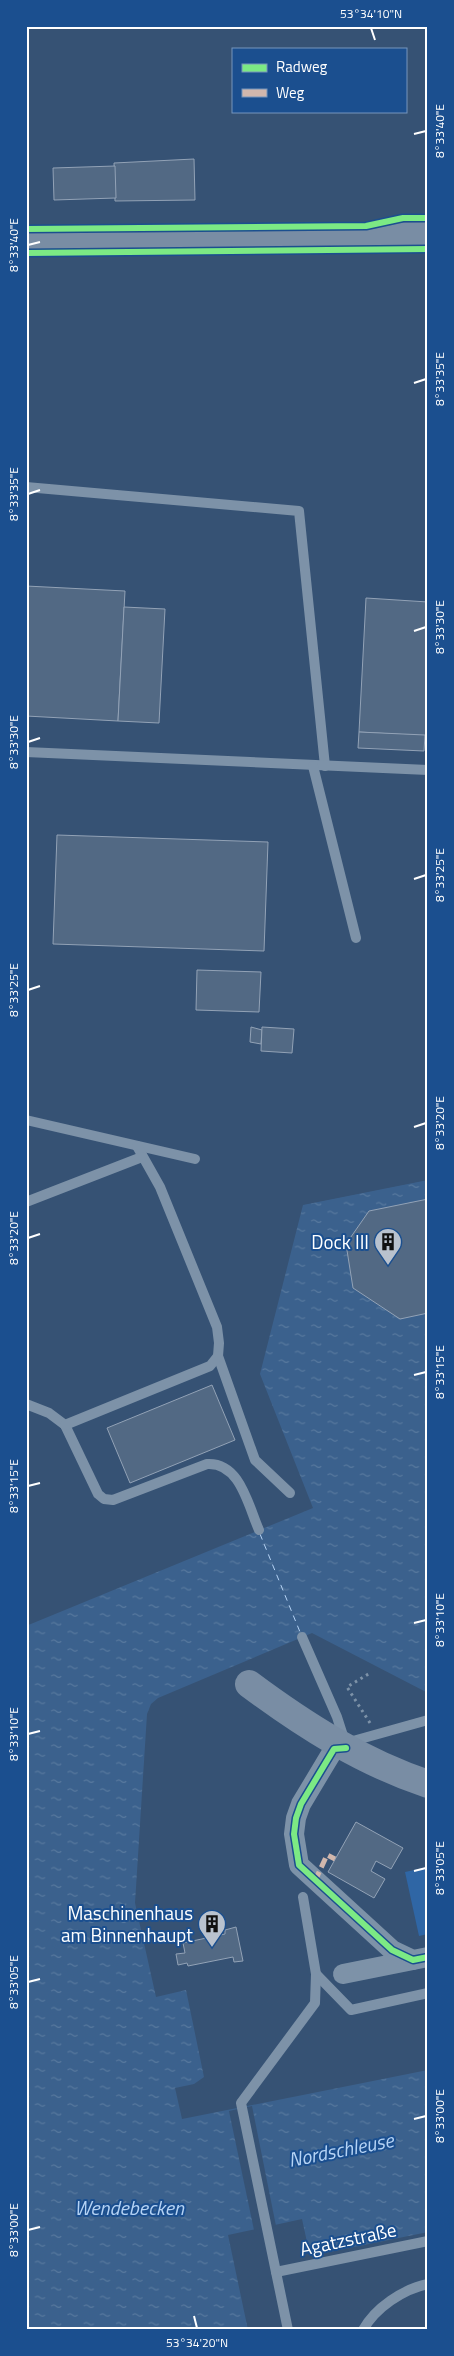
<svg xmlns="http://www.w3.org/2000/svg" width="454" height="2356" font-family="'Titillium Web',sans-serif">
  <defs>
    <pattern id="water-ripples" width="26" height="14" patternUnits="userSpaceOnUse" patternTransform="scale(1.25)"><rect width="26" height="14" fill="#3b618d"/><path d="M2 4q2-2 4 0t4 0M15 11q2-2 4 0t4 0" fill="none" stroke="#58799e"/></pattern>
  </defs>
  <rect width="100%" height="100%" fill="#365274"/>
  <polygon fill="#2f66a5" points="428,1867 428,1934 419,1936 405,1872"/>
  <polygon fill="url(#water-ripples)" points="428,1180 428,1693 312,1633 158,1698 151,1704 147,1714 135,1903 156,1997 186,1990 204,2077 194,2084 175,2088 182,2119 428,2070 428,2232 310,2256 302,2219 228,2235 248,2330 26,2330 26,1626 313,1508 260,1374 303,1205"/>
  <polygon fill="#365274" points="252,2106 276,2226 254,2230 229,2111"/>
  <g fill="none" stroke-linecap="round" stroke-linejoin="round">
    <polyline stroke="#b5d3f5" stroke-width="1" stroke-dasharray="6 5" stroke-linecap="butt" points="260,1534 300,1632"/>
  </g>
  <g fill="#526984" stroke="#92a2b6">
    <polygon points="194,159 195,200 115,201 114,163"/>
    <polygon points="115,166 116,198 54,200 53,168"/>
    <polygon points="26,586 125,591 118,721 26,716"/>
    <polygon points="366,598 428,602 428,736 359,732"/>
    <polygon points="124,607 165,609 159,723 118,721"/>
    <polygon points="359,732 425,735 424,751 358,748"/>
    <polygon points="57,835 268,842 264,951 53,944"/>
    <polygon points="197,970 261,972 259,1012 196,1010"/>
    <polygon points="251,1027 262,1030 261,1044 250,1042"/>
    <polygon points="262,1027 294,1029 292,1053 261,1051"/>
    <polygon points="428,1199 428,1313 400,1319 353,1288 346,1244 369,1211"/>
    <polygon points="212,1385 235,1440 130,1483 107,1428"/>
    <polygon points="356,1822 403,1848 391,1869 376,1861 371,1871 385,1879 374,1898 328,1872"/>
    <polygon points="236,1927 243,1961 234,1962 233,1957 188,1966 187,1963 178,1965 176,1954 185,1953 183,1943 225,1934 225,1930"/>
  </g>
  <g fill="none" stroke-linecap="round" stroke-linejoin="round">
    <polyline stroke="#7d92a8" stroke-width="3" stroke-dasharray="2.5 4" stroke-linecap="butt" points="370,1723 347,1687 370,1673"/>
    <g stroke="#7d92a8" stroke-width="10">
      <polyline points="26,487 299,511 325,766"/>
      <polyline points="26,752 428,770"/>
      <polyline points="313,766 356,938"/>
      <polyline points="26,1120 195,1159"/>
      <polyline points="137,1146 160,1187 217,1327 219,1343 218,1356 255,1460 290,1493"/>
      <polyline points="26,1202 142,1157"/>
      <path d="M26 1404 49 1413 65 1425 98 1494 104 1499 113 1500 207 1464C240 1462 248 1505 259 1530"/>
      <polyline points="65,1425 210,1366 218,1356"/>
      <polyline points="302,1637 337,1717 345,1742"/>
      <polyline points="349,1746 353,1741 428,1720"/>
      <polyline points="316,1974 351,2010 428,1993"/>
      <polyline points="276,2272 428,2241"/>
      <polyline points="288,2330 241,2103 315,2003 316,1974 303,1897"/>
      <path d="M363 2330C375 2308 403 2289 428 2284"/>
    </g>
    <g stroke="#7d92a8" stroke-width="20">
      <polyline points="346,1748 334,1749 301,1804 296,1818 294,1834 299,1865 392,1950 413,1960 428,1957"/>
      <polyline points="343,1974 413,1960"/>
    </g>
    <g stroke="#798da4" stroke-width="28">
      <polyline points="26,240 428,236"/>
      <path d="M249 1684C304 1725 362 1762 428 1784"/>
    </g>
    <polyline stroke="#d1b7ad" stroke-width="5" stroke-dasharray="10 5" stroke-linecap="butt" points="315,1881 327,1855 335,1859"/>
    <defs>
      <g id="cycleway">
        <polyline points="26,229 366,226 403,218 428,218"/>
        <polyline points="26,253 428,249"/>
        <polyline points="346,1748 334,1749 301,1804 296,1818 294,1834 299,1865 392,1950 413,1960 428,1957"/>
      </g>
    </defs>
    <use href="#cycleway" stroke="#1b4f8f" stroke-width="9"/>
    <use href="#cycleway" stroke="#7ce984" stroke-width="6"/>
  </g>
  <path fill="none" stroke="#fff" stroke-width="2" d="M371 28 375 40M414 134 426 131M28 245 40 242M414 383 426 379M28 494 40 490M414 631 426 627M28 742 40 738M414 879 426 875M28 990 40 986M414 1127 426 1123M28 1238 40 1234M414 1375 426 1372M28 1486 40 1483M414 1623 426 1620M28 1734 40 1731M414 1871 426 1868M28 1982 40 1979M414 2119 426 2116M28 2230 40 2227M194 2316 197 2328"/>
  <defs>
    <symbol id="building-pin" viewBox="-11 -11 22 30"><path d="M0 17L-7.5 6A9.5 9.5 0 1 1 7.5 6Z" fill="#b9c2ce" stroke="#1b4f8f"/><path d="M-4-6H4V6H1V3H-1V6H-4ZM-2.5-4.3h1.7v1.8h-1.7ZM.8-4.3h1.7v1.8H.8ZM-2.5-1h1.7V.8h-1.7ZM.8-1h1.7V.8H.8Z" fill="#111"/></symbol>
  </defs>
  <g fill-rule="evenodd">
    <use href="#building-pin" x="372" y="1226" width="32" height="43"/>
    <use href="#building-pin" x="196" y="1908" width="32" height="43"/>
  </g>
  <g text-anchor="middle" stroke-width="4" stroke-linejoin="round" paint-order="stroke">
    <g font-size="19" fill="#fff" stroke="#1b4f8f" text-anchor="end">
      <text x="369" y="1249">Dock III</text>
      <text x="193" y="1920">Maschinenhaus<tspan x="193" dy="22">am Binnenhaupt</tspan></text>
    </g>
    <g font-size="19" fill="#fff" stroke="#1b4f8f">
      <text transform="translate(348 2239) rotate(-12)" y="7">Agatzstraße</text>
    </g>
    <g font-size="20" font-style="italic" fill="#b5d3f5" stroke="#1b4f8f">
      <text transform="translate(341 2150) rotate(-11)" y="7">Nordschleuse</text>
      <text x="129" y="2215">Wendebecken</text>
    </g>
  </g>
  <rect width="454" height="2356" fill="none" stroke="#1b4f8f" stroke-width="55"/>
  <rect x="232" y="48" width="175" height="65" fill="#1b4f8f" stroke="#7695bc"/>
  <rect x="242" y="64" width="25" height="8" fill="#7ce984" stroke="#7695bc"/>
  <text x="276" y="72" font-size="15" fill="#ffffff">Radweg</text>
  <rect x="242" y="89" width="25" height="8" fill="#d1b7ad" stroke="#7695bc"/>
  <text x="276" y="98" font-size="15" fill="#ffffff">Weg</text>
  <rect x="28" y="28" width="398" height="2300" fill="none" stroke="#fff" stroke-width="2"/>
  <g font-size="12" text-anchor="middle" fill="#fff">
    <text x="371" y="18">53°34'10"N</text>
    <text transform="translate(440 131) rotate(-90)" y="4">8°33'40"E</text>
    <text transform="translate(14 245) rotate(-90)" y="4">8°33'40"E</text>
    <text transform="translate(440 379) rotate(-90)" y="4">8°33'35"E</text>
    <text transform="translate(14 494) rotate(-90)" y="4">8°33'35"E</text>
    <text transform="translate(440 627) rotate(-90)" y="4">8°33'30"E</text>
    <text transform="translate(14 742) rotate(-90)" y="4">8°33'30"E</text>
    <text transform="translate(440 875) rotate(-90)" y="4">8°33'25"E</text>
    <text transform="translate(14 990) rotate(-90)" y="4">8°33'25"E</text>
    <text transform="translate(440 1123) rotate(-90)" y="4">8°33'20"E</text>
    <text transform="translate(14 1238) rotate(-90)" y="4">8°33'20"E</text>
    <text transform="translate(440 1372) rotate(-90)" y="4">8°33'15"E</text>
    <text transform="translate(14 1486) rotate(-90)" y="4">8°33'15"E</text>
    <text transform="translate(440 1620) rotate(-90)" y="4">8°33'10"E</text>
    <text transform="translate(14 1734) rotate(-90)" y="4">8°33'10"E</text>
    <text transform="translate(440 1868) rotate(-90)" y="4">8°33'05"E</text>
    <text transform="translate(14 1982) rotate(-90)" y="4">8°33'05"E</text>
    <text transform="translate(440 2116) rotate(-90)" y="4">8°33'00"E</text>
    <text transform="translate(14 2230) rotate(-90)" y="4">8°33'00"E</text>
    <text x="197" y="2347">53°34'20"N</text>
  </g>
</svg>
